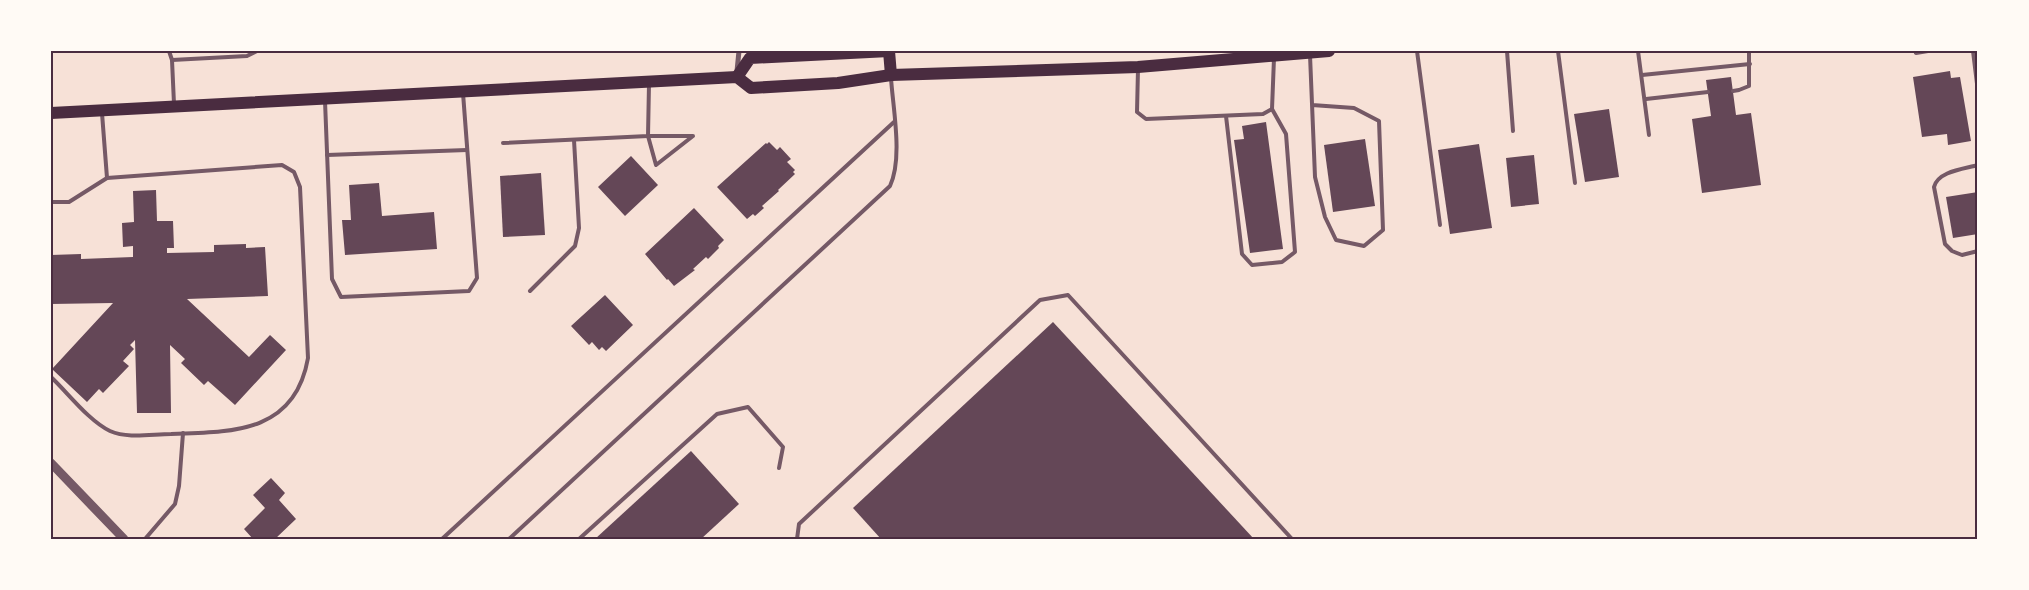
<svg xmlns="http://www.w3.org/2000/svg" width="2029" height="590" font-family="Montserrat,sans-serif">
  <rect width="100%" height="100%" fill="#f7e1d7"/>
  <g fill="#644757">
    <polygon points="1950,71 1951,78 1960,77 1971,141 1948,145 1947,134 1922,137 1913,77"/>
    <polygon points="1731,77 1736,115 1751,113 1761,185 1702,193 1692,119 1711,116 1706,80"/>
    <polygon points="1609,109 1619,177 1585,182 1574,114"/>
    <polygon points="1266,122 1283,249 1250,253 1234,140 1244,139 1242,126"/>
    <polygon points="1365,139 1375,206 1333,212 1324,145"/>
    <polygon points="769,142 777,150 780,147 791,159 787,162 795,170 793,172 795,174 778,190 779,191 762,206 764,208 755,216 753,214 747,219 717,187 766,143 767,144"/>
    <polygon points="1479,144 1492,228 1450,234 1438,150"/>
    <polygon points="1534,155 1539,204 1511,207 1506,158"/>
    <polygon points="631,156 658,185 625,216 598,187"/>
    <polygon points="541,173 545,235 503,237 500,176"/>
    <polygon points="379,183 382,216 434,212 437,249 345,255 342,220 351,220 349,185"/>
    <polygon points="156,190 157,221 173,221 174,248 167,248 167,253 214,252 214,245 246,244 246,248 265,247 268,296 187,299 249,357 270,335 286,350 235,405 208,381 204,385 181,363 185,359 170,345 171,413 137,413 135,340 130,345 134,349 123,361 129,366 103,393 99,389 87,402 52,369 113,303 51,304 51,255 81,254 81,259 133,257 133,246 123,247 122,223 134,222 133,191"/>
    <polygon points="1978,192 1978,234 1953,238 1946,197"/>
    <polygon points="694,208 724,240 718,246 719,248 708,259 706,257 693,269 695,270 674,286 668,279 667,280 645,254"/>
    <polygon points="605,295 633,325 606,351 602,347 599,350 592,342 589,345 571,326"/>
    <polygon points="1053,322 1254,539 881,539 853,508"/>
    <polygon points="691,451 739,504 701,539 595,539"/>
    <polygon points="271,478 285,493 279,500 296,519 275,539 253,539 244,529 265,508 253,495"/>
  </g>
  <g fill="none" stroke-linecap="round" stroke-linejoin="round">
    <g stroke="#755966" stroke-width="4">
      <polyline points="169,51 172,60 174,104"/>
      <polyline points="1417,51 1440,225"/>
      <polyline points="1507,51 1513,131"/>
      <polyline points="1558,51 1575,183"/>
      <polyline points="1638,51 1649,135"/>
      <polyline points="1973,51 1978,92"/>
      <polyline points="1916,53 1928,51"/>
      <polyline points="1310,55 1315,177 1325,217 1336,240 1364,246 1383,230 1379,121 1354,108 1312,105"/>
      <polyline points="172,60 247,56 257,51"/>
      <polyline points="1138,69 1137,112 1146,119 1263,114 1272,109 1274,58"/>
      <polyline points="1642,75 1750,64"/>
      <polyline points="1733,91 1739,90 1749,86 1749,51"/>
      <polyline points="1646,99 1708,92"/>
      <polyline points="325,101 332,279 341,297 469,291 477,278 463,93"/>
      <polyline points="1226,116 1242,254 1252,265 1282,262 1295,252 1286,134 1272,109"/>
      <polygon points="648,136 693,136 656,165"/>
      <polyline points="503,143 648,136 649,84"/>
      <polyline points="327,155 467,150"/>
      <path d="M1978 165C1964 169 1938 171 1934 187L1945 244 1952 251 1962 255 1978 251"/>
      <polyline points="51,202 69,202 107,178 102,113"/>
      <polyline points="530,291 575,246 579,228 574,140"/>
      <path d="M51 377C68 393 89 421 110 431 128 439 152 434 171 434 233 432 295 433 308 358L300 187 294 172 282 165 107 178"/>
      <polyline points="145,539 175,504 179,486 183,433"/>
      <polyline points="442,539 894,122"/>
      <path d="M509 539 890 186C903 158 893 109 891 78"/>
      <polyline points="579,539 717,414 748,407 783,447 779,468"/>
      <polyline points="797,539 799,524 1040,300 1068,295 1292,539"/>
    </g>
    <polyline stroke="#755966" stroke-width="5" points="737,71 739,51"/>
    <polyline stroke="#755966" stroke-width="9" points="51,463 124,539"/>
    <g stroke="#4a2c40" stroke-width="12">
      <polyline points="889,51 891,75"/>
      <polyline points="737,77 750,58 889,51"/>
      <polyline points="51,113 737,77 751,88 838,83 891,75 1138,67 1329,51"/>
    </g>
  </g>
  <rect width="2029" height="590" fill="none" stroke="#fffaf5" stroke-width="105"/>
  <rect x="52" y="52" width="1924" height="486" fill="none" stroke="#4a2c40" stroke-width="2"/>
</svg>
